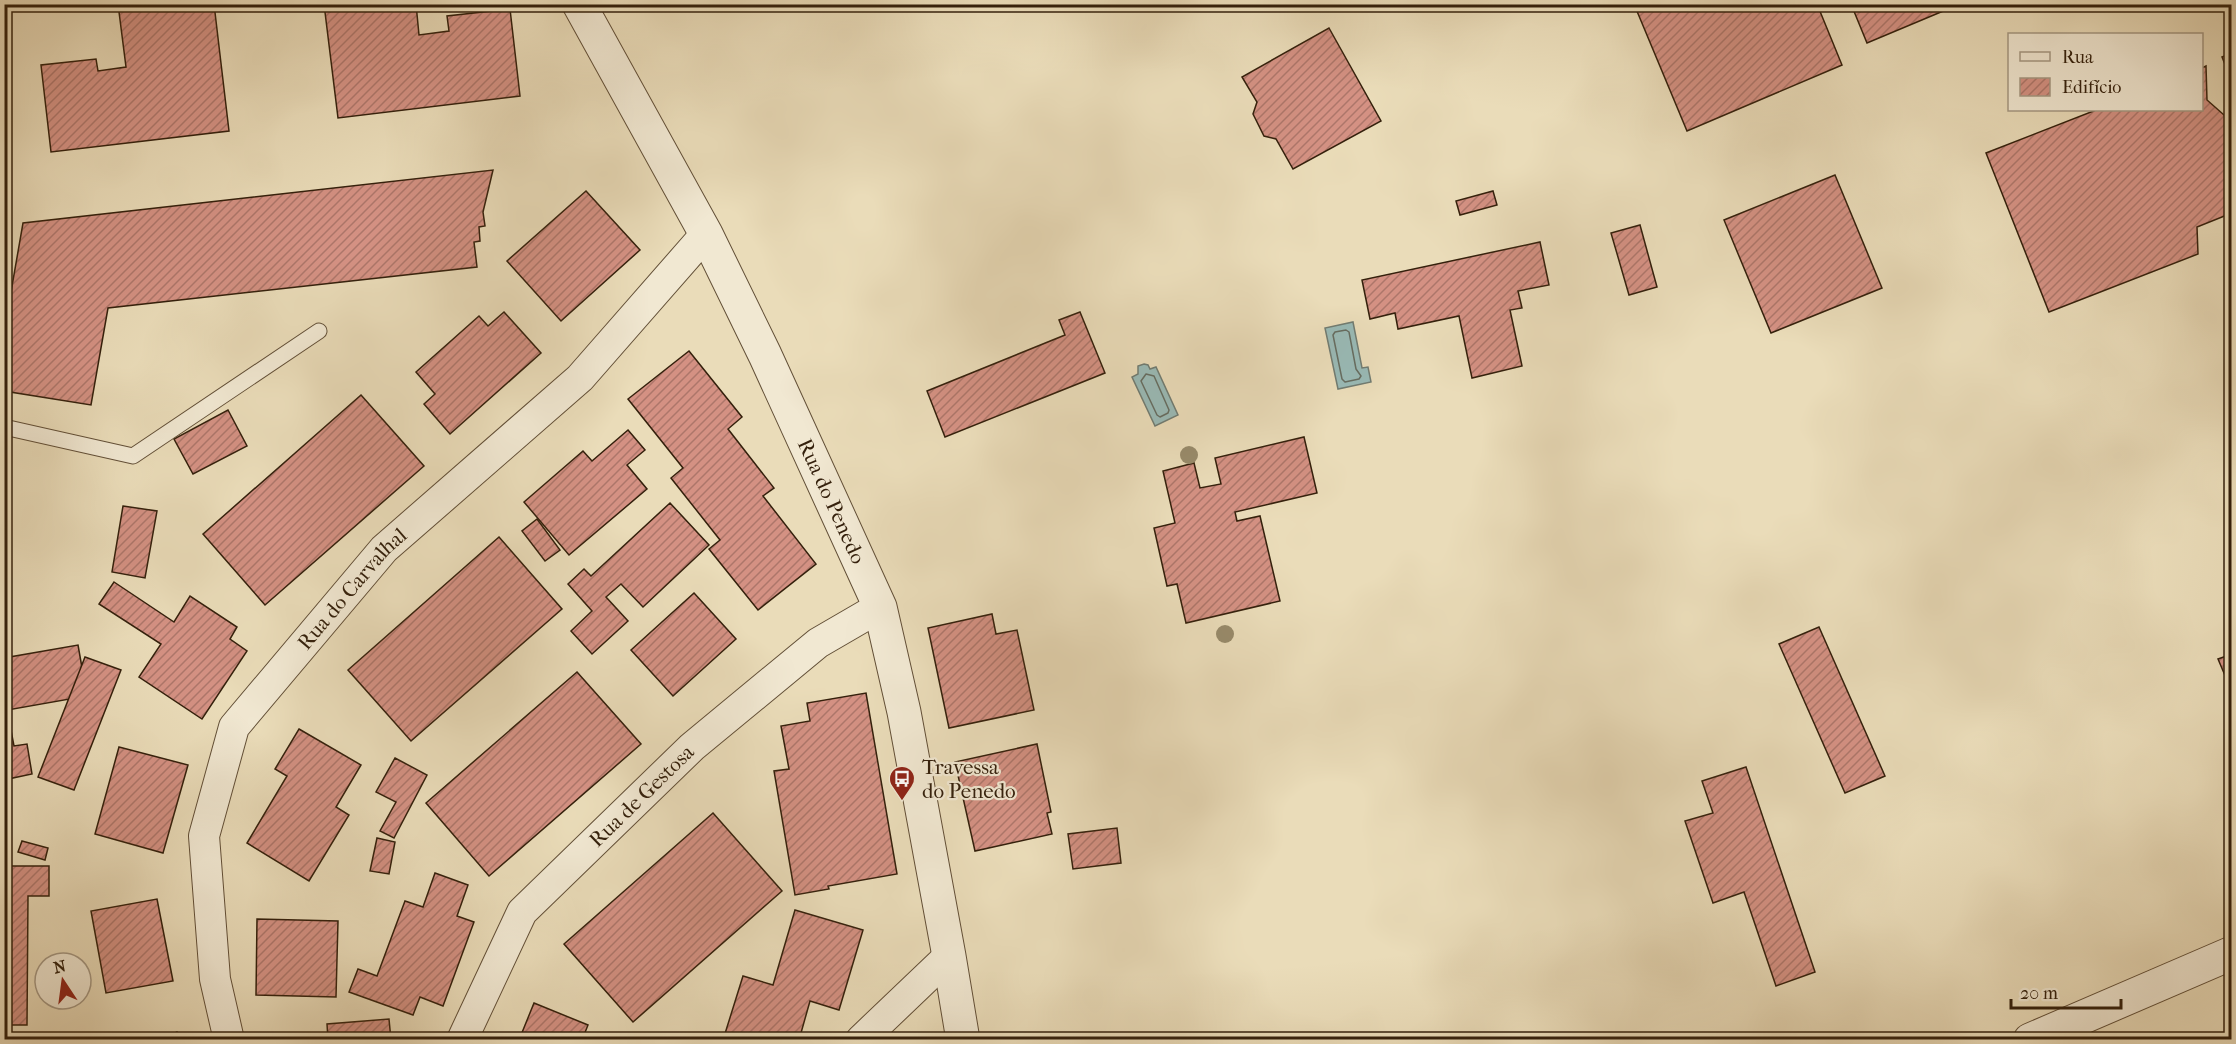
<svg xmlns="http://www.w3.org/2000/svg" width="2236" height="1044" font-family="'IM FELL French Canon',serif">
  <defs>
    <pattern id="building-hatch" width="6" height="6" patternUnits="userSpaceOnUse" patternTransform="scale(1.5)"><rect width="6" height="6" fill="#d49183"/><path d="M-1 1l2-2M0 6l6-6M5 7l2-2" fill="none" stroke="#ad766a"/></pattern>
  </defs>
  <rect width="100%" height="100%" fill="#eadcb9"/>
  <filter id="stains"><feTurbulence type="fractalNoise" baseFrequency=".00333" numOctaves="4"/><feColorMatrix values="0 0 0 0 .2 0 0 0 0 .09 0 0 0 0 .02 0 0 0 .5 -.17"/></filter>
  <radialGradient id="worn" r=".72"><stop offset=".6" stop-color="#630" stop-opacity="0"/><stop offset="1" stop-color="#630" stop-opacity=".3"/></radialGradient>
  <g fill="#99bab6" stroke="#717c72" stroke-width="1.5">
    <polygon points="1353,322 1362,368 1368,367 1371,382 1338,389 1325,328"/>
    <polygon points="1144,364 1148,365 1150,369 1156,367 1178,415 1155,426 1132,377 1138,374 1138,366"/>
  </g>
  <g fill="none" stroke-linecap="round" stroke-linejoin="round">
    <g stroke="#666d61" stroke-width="1.5">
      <polygon points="1346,330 1349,332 1356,369 1361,376 1359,379 1345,382 1342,379 1333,335 1335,332"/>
      <polygon points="1146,374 1154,376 1169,410 1168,413 1160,417 1157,415 1141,381"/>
    </g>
  </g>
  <g fill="url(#building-hatch)" stroke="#34200c" stroke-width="1.5">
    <polygon points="118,4 214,4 229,131 51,152 41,65 96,59 98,71 126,67"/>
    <polygon points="324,4 416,4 419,35 449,31 447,16 510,9 520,96 338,118"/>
    <polygon points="1634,4 1817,4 1842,65 1687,131"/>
    <polygon points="1851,4 1960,4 1867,43"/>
    <polygon points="1329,28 1381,121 1293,169 1276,139 1264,136 1253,114 1257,102 1242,77"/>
    <polygon points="2232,53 2232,82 2222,57"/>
    <polygon points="2206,66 2207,100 2232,122 2232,213 2197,227 2198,254 2049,312 1986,153 2096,110 2202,110 2202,68"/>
    <polygon points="493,170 483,212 485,226 479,227 480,241 474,242 477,267 108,308 91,405 4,391 4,332 23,223"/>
    <polygon points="1835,175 1882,288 1771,333 1724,220"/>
    <polygon points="586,191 640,250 561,321 507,261"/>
    <polygon points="1493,191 1497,205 1460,215 1456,201"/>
    <polygon points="1640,225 1657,287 1629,295 1611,233"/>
    <polygon points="1540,242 1549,285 1518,291 1522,308 1510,310 1522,366 1472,378 1459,316 1398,329 1395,313 1370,319 1362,280"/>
    <polygon points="504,312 541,353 450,434 424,404 435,394 416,372 479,316 488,326"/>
    <polygon points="1080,312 1105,373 945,437 927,391 1065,335 1059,320"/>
    <polygon points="689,351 742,417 728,429 774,488 763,496 816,564 758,610 709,549 720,540 671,478 683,468 628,399"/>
    <polygon points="361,395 424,466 265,605 203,534"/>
    <polygon points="228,410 247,446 193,474 174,439"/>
    <polygon points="628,430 645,450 627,465 647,489 569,555 524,502 583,451 592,461"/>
    <polygon points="1304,437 1317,493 1235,512 1237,521 1260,516 1280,601 1186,623 1177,584 1167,586 1154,528 1175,523 1163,471 1194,463 1200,488 1221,484 1215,458"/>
    <polygon points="670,503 709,545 643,607 621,584 606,597 628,621 592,654 571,631 592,611 568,584 584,569 591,576"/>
    <polygon points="123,506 157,511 145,578 112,572"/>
    <polygon points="537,519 560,550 545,561 522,531"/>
    <polygon points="499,537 562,609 411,741 348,670"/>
    <polygon points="114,582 174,622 190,596 237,627 230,639 247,651 202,719 139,677 161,644 99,604"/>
    <polygon points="694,593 736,639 673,696 631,650"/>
    <polygon points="992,614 996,634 1017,630 1034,710 949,728 928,628"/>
    <polygon points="1819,627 1885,776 1845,793 1779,644"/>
    <polygon points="78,645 87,696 7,710 14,746 27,744 32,774 8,779 4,757 4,658"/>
    <polygon points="2232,654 2232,692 2218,659"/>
    <polygon points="85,657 121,670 74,790 38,777"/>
    <polygon points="577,672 641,744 489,876 426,803"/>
    <polygon points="866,693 897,874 828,886 829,889 795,895 774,771 789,769 781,726 810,721 807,703"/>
    <polygon points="299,729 361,765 336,807 349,815 309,881 247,843 287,776 275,769"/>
    <polygon points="1037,744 1051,812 1047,813 1052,834 975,851 955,762"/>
    <polygon points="119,747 188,765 163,853 95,834"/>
    <polygon points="395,758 427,775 394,838 380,831 396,802 376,792"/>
    <polygon points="1746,767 1815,972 1776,986 1744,892 1713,903 1685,821 1713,813 1702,781"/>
    <polygon points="713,813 782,891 633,1022 564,944"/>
    <polygon points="1117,828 1121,863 1073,869 1068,834"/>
    <polygon points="377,838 395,842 389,874 370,871"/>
    <polygon points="22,841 48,848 45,860 18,852"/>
    <polygon points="4,866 49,866 49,896 28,896 27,1025 4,1025"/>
    <polygon points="435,873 468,885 457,916 474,922 443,1006 420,997 413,1015 349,992 358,969 377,976 405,901 423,907"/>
    <polygon points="157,899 173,981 106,993 91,911"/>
    <polygon points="795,910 863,930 839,1010 810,1001 799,1040 723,1040 743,976 773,985"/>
    <polygon points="257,919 338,921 336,997 256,995"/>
    <polygon points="534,1003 588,1025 582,1040 519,1040"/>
    <polygon points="389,1019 391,1040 328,1040 327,1024"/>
    <polygon points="177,1032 181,1040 160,1040"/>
  </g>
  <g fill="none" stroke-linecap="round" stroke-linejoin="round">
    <defs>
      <polyline id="service" points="4,427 133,456 319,331"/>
      <g id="minor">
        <path id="s1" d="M229 1040 215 979 204 836 234 727 384 549 580 378 706 234"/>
        <path id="s2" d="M462 1040 522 912 692 747 818 643 880 607"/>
        <polyline points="861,1040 949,956"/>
      </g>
      <g id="tertiary">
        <path id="s3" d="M579 4 706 234 765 355 880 607 904 712 949 956 963 1040"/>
        <polyline points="2030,1040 2232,953"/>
      </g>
    </defs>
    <use href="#service" stroke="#624f37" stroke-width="17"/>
    <use href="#minor" stroke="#624f37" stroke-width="32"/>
    <use href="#tertiary" stroke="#624f37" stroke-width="35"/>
    <use href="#service" stroke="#f1e8d2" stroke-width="15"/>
    <use href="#minor" stroke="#f1e8d2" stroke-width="30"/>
    <use href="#tertiary" stroke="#f1e8d2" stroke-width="33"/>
  </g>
  <g fill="#988b6b">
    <circle cx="1189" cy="455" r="9"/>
    <circle cx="1225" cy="634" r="9"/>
  </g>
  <defs>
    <symbol id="bus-pin" viewBox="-11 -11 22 30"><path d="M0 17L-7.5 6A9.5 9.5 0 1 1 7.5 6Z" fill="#8f2418" stroke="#f1e8d2"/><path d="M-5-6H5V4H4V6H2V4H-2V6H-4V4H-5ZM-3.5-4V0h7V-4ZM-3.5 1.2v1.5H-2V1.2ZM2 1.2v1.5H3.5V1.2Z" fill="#fff"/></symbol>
  </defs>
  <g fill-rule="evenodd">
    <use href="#bus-pin" x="887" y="764" width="30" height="40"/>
  </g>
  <g text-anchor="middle" stroke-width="4.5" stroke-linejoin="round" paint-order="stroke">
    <g font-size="21" fill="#34200c" stroke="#f1e8d2">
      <text dy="7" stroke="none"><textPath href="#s3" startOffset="558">Rua do Penedo</textPath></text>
      <text dy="7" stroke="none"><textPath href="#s1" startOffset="501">Rua do Carvalhal</textPath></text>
      <text dy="7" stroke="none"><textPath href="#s2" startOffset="308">Rua de Gestosa</textPath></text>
    </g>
    <g font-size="21" fill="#34200c" stroke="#f1e8d2" text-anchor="start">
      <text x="922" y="774">Travessa<tspan x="922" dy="24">do Penedo</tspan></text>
    </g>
  </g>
  <rect width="2236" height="1044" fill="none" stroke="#eadcb9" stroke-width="24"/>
  <rect x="6" y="6" width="2224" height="1032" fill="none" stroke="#34200c" stroke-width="3"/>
  <rect x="12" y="12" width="2212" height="1020" fill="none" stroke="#34200c" stroke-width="1.5"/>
  <rect x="2008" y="33" width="195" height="78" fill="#f1e8d2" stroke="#a59883" stroke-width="1.5"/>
  <rect x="2020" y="52" width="30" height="9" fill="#f1e8d2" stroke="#a59883" stroke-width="1.5"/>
  <text x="2062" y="63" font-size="18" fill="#34200c">Rua</text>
  <rect x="2020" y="78" width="30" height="18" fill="url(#building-hatch)" stroke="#a59883" stroke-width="1.5"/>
  <text x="2062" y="93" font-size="18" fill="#34200c">Edifício</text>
  <g transform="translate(63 981) rotate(347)"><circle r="28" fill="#f1e8d2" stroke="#a59883" stroke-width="1.5"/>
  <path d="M0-4.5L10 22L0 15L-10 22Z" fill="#8f2418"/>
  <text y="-9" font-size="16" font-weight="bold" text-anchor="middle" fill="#34200c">N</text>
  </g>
  <path d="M2011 999v9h110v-9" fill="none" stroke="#34200c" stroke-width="3"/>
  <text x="2020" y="999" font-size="18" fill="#34200c" stroke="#f1e8d2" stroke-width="4.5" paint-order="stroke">20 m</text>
  <rect width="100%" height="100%" filter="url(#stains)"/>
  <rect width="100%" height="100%" fill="url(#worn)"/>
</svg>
